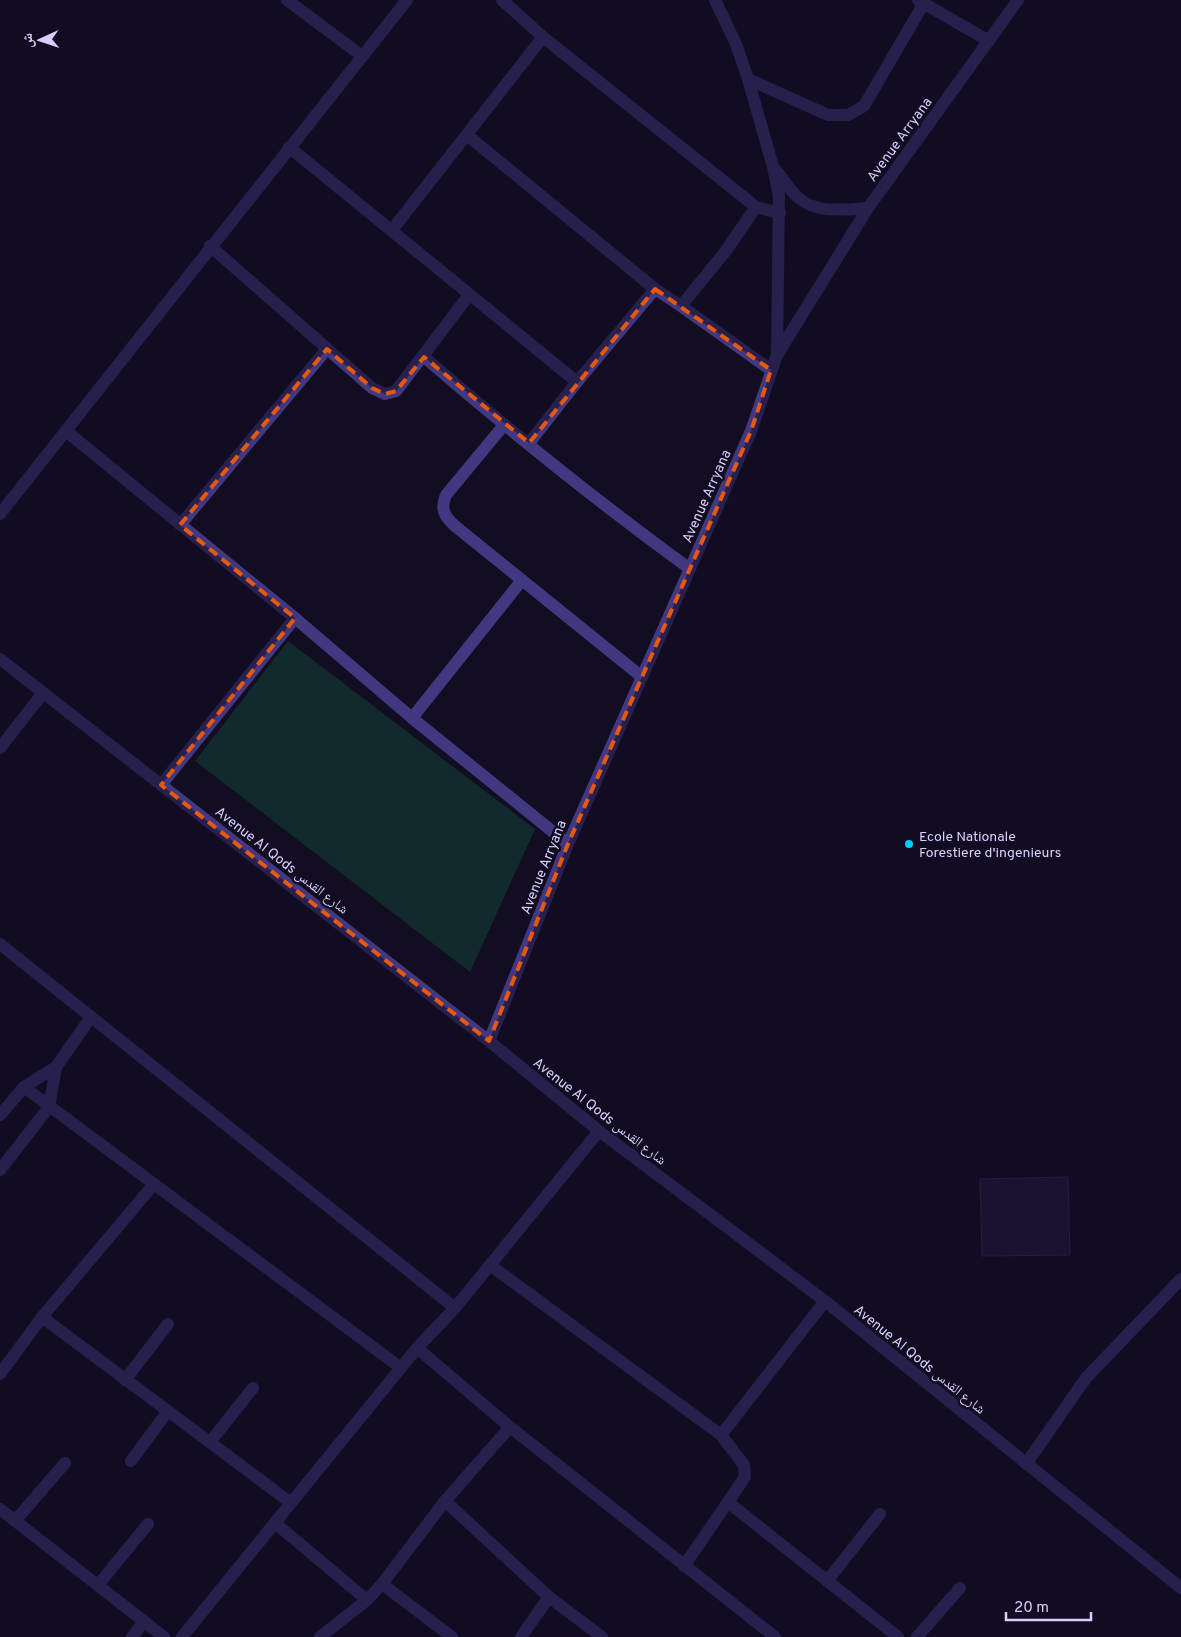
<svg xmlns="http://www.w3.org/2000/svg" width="1181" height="1637" font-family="Overpass,'Noto Naskh Arabic',sans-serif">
  <rect width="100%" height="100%" fill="#130d22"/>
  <polygon fill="#112b2c" points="288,641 535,829 470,972 195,761"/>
  <polygon fill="#251a43" stroke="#3e2c6f" points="1068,1177 1070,1255 982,1256 980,1179"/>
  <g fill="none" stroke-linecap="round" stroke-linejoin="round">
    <polyline stroke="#413881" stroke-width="12" points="1026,1464 1086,1378 1181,1279"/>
    <g stroke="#413881" stroke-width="12">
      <polyline points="287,0 362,56"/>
      <polyline points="502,0 543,37 756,207 780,213"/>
      <polyline points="918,0 989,41"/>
      <polyline points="748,79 828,115 848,115 864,106 924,3"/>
      <polyline points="467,135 655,289"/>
      <polyline points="289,147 577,382"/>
      <polyline points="392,230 543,37"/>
      <polyline points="210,246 372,388 385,394 396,391 469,295"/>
      <polyline points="681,306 771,370"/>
      <path d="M424 357C510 431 598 502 690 569"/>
      <path d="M504 425 446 495C440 509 444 516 455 526L642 677"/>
      <polyline points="66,431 295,618 412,718 568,844"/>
      <polyline points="529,443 577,382 655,289 681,306 725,252 756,207"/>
      <polyline points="0,514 407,0"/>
      <polyline points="180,525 327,349"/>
      <polyline points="412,718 522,580"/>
      <polyline points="0,748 43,693"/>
      <polyline points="161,785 295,618"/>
      <polyline points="0,944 455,1308"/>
      <polyline points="24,1087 401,1368"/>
      <polyline points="0,1115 24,1087 56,1067 91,1017"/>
      <polyline points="0,1170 49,1107 56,1067"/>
      <polyline points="490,1265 721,1435"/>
      <polyline points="42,1317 291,1503"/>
      <polyline points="417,1348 510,1427 775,1637"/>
      <polyline points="0,1374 42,1317 154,1184"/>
      <polyline points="125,1380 168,1324"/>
      <polyline points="210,1442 253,1388"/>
      <polyline points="131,1461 168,1411"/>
      <polyline points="445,1501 549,1597 602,1637"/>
      <polyline points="729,1503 898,1637"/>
      <polyline points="0,1509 164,1637"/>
      <polyline points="15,1521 65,1463"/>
      <polyline points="275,1523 367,1600"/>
      <polyline points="684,1566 745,1477 744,1465 721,1435 825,1301"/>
      <polyline points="827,1581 880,1514"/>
      <polyline points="382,1584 452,1637"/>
      <polyline points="98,1585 148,1524"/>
      <polyline points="132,1637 144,1622"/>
      <polyline points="182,1637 417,1348 455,1308 599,1131"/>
      <polyline points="320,1637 367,1600 382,1584 445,1501 510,1427"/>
      <polyline points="521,1637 549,1597"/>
      <polyline points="917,1637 960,1588"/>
    </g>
    <g stroke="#413881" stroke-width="12">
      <polyline points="715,0 736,44 748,79 773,167 779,196 777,355"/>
      <path d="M775 169C783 178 790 192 800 199 818 214 847 209 868 208"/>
      <polyline points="0,659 489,1041 599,1131 825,1301 1181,1588"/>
      <polyline points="489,1041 568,844 751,431 777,355 868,208 1018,0"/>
    </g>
  </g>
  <path d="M0 0H1181V1637H0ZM655 289 771 370 751 431 568 844 489 1041 161 785 295 618 180 525 327 349 372 388 385 394 396 391 424 357 529 443Z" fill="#130d22" fill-opacity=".55" fill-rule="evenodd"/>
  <path fill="none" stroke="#e8590c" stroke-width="4" stroke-dasharray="10 6" stroke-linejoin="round" d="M655 289 771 370 751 431 568 844 489 1041 161 785 295 618 180 525 327 349 372 388 385 394 396 391 424 357 529 443Z"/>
  <circle fill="#01cdf9" stroke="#130d22" stroke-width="2" cx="909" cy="844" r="5"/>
  <g text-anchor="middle" stroke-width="5" stroke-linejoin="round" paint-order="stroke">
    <g font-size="14" fill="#d8cfff" stroke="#130d22">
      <text transform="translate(899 139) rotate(-54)" y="5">Avenue Arryana</text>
      <text transform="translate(706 496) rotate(-66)" y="5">Avenue Arryana</text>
      <text transform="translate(282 860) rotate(38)" y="5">Avenue Al Qods شارع القدس</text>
      <text transform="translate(543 867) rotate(-68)" y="5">Avenue Arryana</text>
      <text transform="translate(600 1111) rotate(38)" y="5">Avenue Al Qods شارع القدس</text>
      <text transform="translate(920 1359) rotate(39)" y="5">Avenue Al Qods شارع القدس</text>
    </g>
    <g font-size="14" fill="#d8cfff" stroke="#130d22" text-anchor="start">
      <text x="919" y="841">Ecole Nationale<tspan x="919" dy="16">Forestiere d'ingenieurs</tspan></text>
    </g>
  </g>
  <g transform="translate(40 40) rotate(267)" stroke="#130d22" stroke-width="4" paint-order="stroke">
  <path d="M0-4L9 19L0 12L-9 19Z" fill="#d8cfff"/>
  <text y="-8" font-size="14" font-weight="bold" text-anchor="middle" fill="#d8cfff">ش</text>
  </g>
  <path d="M1006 1612v8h85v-8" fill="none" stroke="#d8cfff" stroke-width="2.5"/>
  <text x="1014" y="1612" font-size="15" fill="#d8cfff" stroke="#130d22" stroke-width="4" paint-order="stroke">20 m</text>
</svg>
